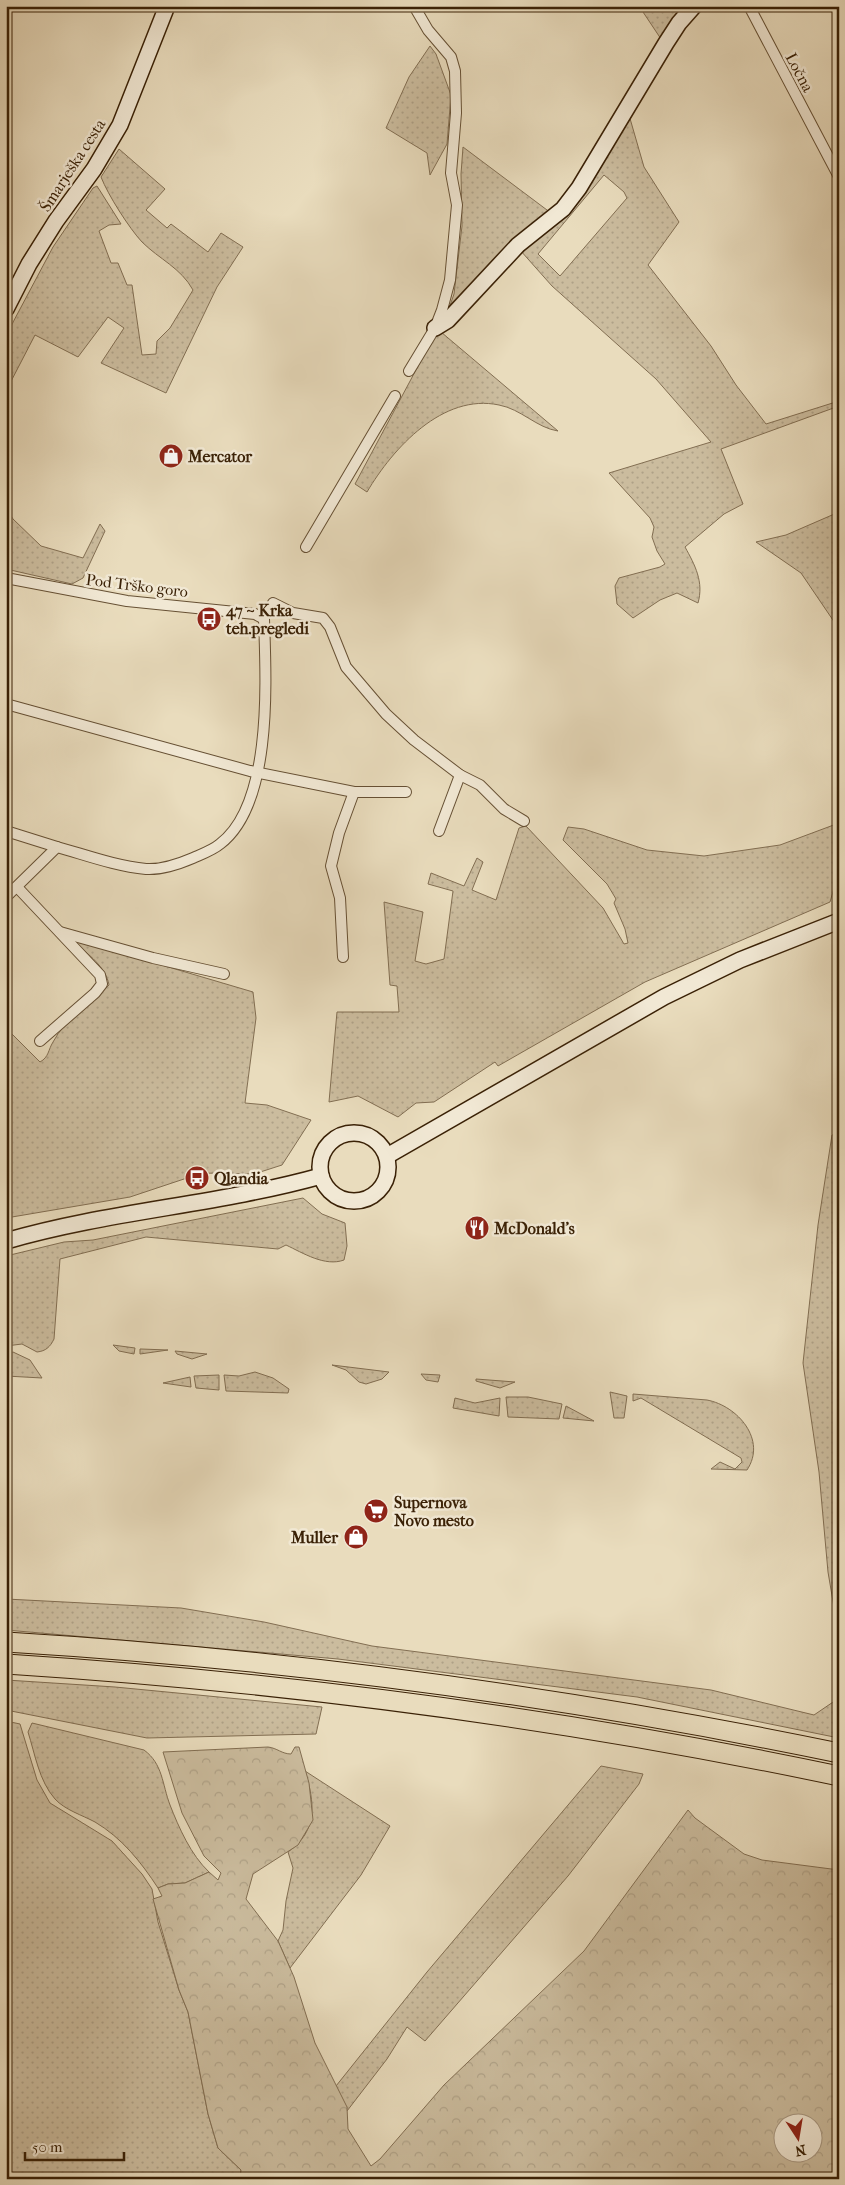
<svg xmlns="http://www.w3.org/2000/svg" width="845" height="2185" font-family="'IM FELL French Canon',serif">
  <defs>
    <pattern id="grass-dots" width="8" height="8" patternUnits="userSpaceOnUse" patternTransform="scale(1.25)"><rect width="8" height="8" fill="#cbbc9e"/><path d="M2 2h.1M6 6h.1" fill="none" stroke="#afa187" stroke-width="1.8" stroke-linecap="round"/></pattern>
    <pattern id="forest-crowns" width="20" height="18" patternUnits="userSpaceOnUse" patternTransform="scale(1.25)"><rect width="20" height="18" fill="#cbbc9e"/><path d="M2 6a3 3 0 1 1 6 0M12 15a3 3 0 1 1 6 0" fill="none" stroke="#afa187"/></pattern>
  </defs>
  <rect width="100%" height="100%" fill="#e9dcbd"/>
  <filter id="stains"><feTurbulence type="fractalNoise" baseFrequency=".004" numOctaves="4"/><feColorMatrix values="0 0 0 0 .2 0 0 0 0 .09 0 0 0 0 .02 0 0 0 .5 -.17"/></filter>
  <radialGradient id="worn" r=".72"><stop offset=".6" stop-color="#630" stop-opacity="0"/><stop offset="1" stop-color="#630" stop-opacity=".3"/></radialGradient>
  <g fill="url(#grass-dots)" stroke="#826e52" fill-rule="evenodd">
    <polygon points="639,6 688,6 662,34 661,39"/>
    <polygon points="430,46 436,54 451,95 447,144 430,175 427,153 386,128 409,77"/>
    <path d="M629 115 644 167 679 222 648 265 711 346 736 385 766 424 839 401V406L721 449 743 504 724 514 685 547C695 565 704 582 698 603L677 593 660 600 633 618 617 604 615 586 619 578 660 567 665 564 657 551 652 537 654 527 650 518 609 473 711 442 656 379 552 286 520 250 528 244ZM604 175 624 192 627 198 560 276 538 254Z"/>
    <polygon points="463,147 551,213 447,314 454,294 462,226 461,174"/>
    <path d="M119 149 165 189 146 210 167 228 171 224 208 252 221 233 243 247 217 287 166 393 101 363 124 328 108 317 78 357 35 335 6 391V340L11 326 53 247 93 188 97 186 121 224 109 225 99 231 111 263H118L127 285H132L142 355 156 354 157 341 170 328 193 290C181 268 159 259 142 242 129 228 108 195 101 177Z"/>
    <path d="M441 332 558 431C537 428 521 409 499 405 443 393 393 448 367 492L355 484 432 340Z"/>
    <polygon points="6,507 13,519 41,546 83,558 100,524 105,531 83,578 72,584 6,569"/>
    <polygon points="839,512 839,629 801,573 756,542 786,535"/>
    <polygon points="839,823 839,871 830,902 645,982 498,1066 495,1062 434,1102 416,1103 398,1117 358,1096 329,1102 337,1012 399,1012 397,986 390,985 384,902 423,912 415,961 426,964 444,959 453,891 428,884 431,873 464,886 477,858 483,862 472,890 496,900 519,828 526,826 603,908 624,944 628,943 625,929 614,903 616,899 607,884 563,840 568,827 584,829 647,850 704,856 780,845"/>
    <path d="M77 940 253 992 256 1018 245 1103 267 1105 311 1120 282 1165 254 1174 202 1173 130 1197 6 1218V1028L40 1062C49 1057 48 1050 53 1042 65 1019 91 1003 109 985 106 967 88 954 75 943Z"/>
    <polygon points="839,1134 839,1637 828,1572 819,1472 803,1363 818,1225 832,1135"/>
    <path d="M303 1198 322 1214 345 1223 347 1246 344 1260C325 1267 303 1253 286 1245L278 1249 146 1237 60 1259 54 1339C50 1347 46 1351 37 1352L22 1344 6 1346V1256L64 1242 93 1240Z"/>
    <polygon points="113,1345 135,1348 134,1354 119,1351"/>
    <polygon points="140,1349 141,1349 168,1350 140,1354"/>
    <polygon points="175,1351 207,1354 192,1359 177,1354"/>
    <polygon points="13,1352 30,1360 42,1378 6,1376 6,1354"/>
    <polygon points="332,1365 389,1372 382,1379 366,1384 359,1382 346,1370"/>
    <polygon points="255,1372 273,1378 289,1389 288,1393 226,1391 224,1375 239,1376"/>
    <polygon points="421,1374 440,1375 438,1382 426,1380"/>
    <polygon points="219,1375 219,1390 196,1388 194,1376"/>
    <polygon points="190,1377 191,1387 163,1383"/>
    <polygon points="476,1379 515,1382 500,1388 476,1381"/>
    <polygon points="610,1392 627,1396 624,1418 614,1418"/>
    <path d="M633 1394 707 1400C738 1406 767 1440 747 1470L711 1469 720 1462 735 1469 742 1462 741 1458 641 1398 633 1401Z"/>
    <polygon points="506,1397 528,1397 562,1404 559,1419 508,1417"/>
    <polygon points="455,1398 475,1403 500,1398 499,1416 453,1408"/>
    <polygon points="566,1406 594,1421 563,1418"/>
    <polygon points="6,1599 181,1608 264,1622 372,1646 711,1690 814,1715 839,1698 839,1738 637,1697 338,1659 6,1630"/>
    <polygon points="6,1680 115,1687 322,1707 316,1734 147,1738 6,1710"/>
    <polygon points="6,1721 20,1724 37,1780 50,1803 112,1841 142,1874 152,1889 158,1922 179,1990 188,2012 208,2114 218,2148 241,2170 240,2179 6,2179"/>
    <path d="M32 1723 144 1750C163 1764 162 1784 170 1805 179 1828 191 1855 209 1872L185 1883 168 1884 158 1888C141 1862 122 1838 95 1822 82 1815 65 1810 55 1799 39 1781 35 1754 28 1732Z"/>
    <polygon points="601,1766 643,1774 639,1784 568,1876 425,2041 407,2027 387,2059 347,2111 336,2086 427,1972"/>
    <path d="M305 1771 390 1826 361 1875 290 1968 278 1941 283 1930 286 1901 293 1868 288 1852C318 1831 315 1803 305 1771Z"/>
  </g>
  <path fill="url(#forest-crowns)" stroke="#826e52" fill-rule="evenodd" d="M268 1747C277 1748 282 1754 291 1754L295 1747H299L309 1783 313 1820 298 1845 253 1874 246 1899 278 1941 294 1977 315 2043 347 2107 348 2129 371 2166 380 2159 444 2085 584 1951 688 1810 695 1818 744 1854 762 1860 839 1870V2179H240L241 2170 218 2148 208 2114 188 2012 179 1990 153 1899 162 1896 158 1888 168 1884 185 1883 209 1872 218 1880 221 1873 204 1856 182 1813 163 1752ZM782 2122H812V2152H782Z"/>
  <g fill="none" stroke-linecap="round" stroke-linejoin="round">
    <defs>
      <g id="street">
        <polyline points="749,6 839,177"/>
        <polyline points="409,371 435,328 442,310 450,280 457,205 451,173 456,113 455,71 451,57 428,30 414,6"/>
        <polyline points="306,547 395,396"/>
        <path d="M6 578 127 601 255 614 264 619C266 680 273 804 220 844 213 850 202 854 193 858 179 864 161 870 146 869 115 866 86 855 57 847L6 897"/>
        <polyline points="273,603 293,613 323,618 330,627 346,667 386,714 414,740 460,775 480,785 504,809 524,821"/>
        <polyline points="6,704 250,771 354,792 406,792"/>
        <polyline points="6,831 57,847"/>
        <polyline points="439,831 460,775"/>
        <polyline points="17,887 100,975 102,984 95,993 40,1041"/>
        <polyline points="60,932 153,958 224,974"/>
        <polyline points="343,957 340,898 331,866 339,833 354,792"/>
      </g>
      <g id="secondary">
        <polyline points="6,309 29,264 56,221 94,169 120,125 167,6"/>
        <polyline points="435,328 448,320 518,245 563,209 579,188 666,43 679,23 694,6"/>
        <circle cx="354" cy="1167" r="34"/>
        <polyline points="387,1156 664,997 740,960 839,921"/>
        <path d="M6 1241C109 1211 217 1205 321 1176"/>
      </g>
      <g id="highway">
        <path d="M6 1642C286 1659 564 1696 839 1753"/>
        <path d="M6 1664C286 1682 564 1718 839 1776"/>
      </g>
    </defs>
    <use href="#street" stroke="#665034" stroke-width="12"/>
    <use href="#secondary" stroke="#3a2106" stroke-width="18"/>
    <use href="#highway" stroke="#3a2106" stroke-width="21"/>
    <use href="#street" stroke="#f1e8d4" stroke-width="10"/>
    <use href="#secondary" stroke="#f1e8d4" stroke-width="15"/>
    <use href="#highway" stroke="#e9dcbd" stroke-width="19"/>
  </g>
  <defs>
    <symbol id="shop-disc" viewBox="-11 -11 22 22"><circle r="9.5" fill="#8f2418" stroke="#f1e8d4"/><path d="M-5-2.5h2.3a2.7 3.5 0 0 1 5.4 0H5L5.5 6h-11ZM-1.5-2.5h3a1.5 2.3 0 0 0-3 0Z" fill="#fff"/></symbol>
    <symbol id="bus-disc" viewBox="-11 -11 22 22"><circle r="9.5" fill="#8f2418" stroke="#f1e8d4"/><path d="M-5-6H5V4H4V6H2V4H-2V6H-4V4H-5ZM-3.5-4V0h7V-4ZM-3.5 1.2v1.5H-2V1.2ZM2 1.2v1.5H3.5V1.2Z" fill="#fff"/></symbol>
    <symbol id="restaurant-disc" viewBox="-11 -11 22 22"><circle r="9.5" fill="#8f2418" stroke="#f1e8d4"/><path d="M-5-6h1v4h1v-4h1v4h1v-4h1v5L-1.5 .5V6h-2V.5L-5-1ZM5-6V6H3V1.5H1.5Q1.5-4 5-6Z" fill="#fff"/></symbol>
    <symbol id="supermarket-disc" viewBox="-11 -11 22 22"><circle r="9.5" fill="#8f2418" stroke="#f1e8d4"/><path d="M-6-5.5h2.5l.6 2H6L4.5 2H-2.5L-4.4-4H-6ZM-1.5 3.2a1.3 1.3 0 1 0 .1 0ZM3 3.2a1.3 1.3 0 1 0 .1 0Z" fill="#fff"/></symbol>
  </defs>
  <g fill-rule="evenodd">
    <use href="#shop-disc" x="157" y="442" width="28" height="28"/>
    <use href="#bus-disc" x="195" y="605" width="28" height="28"/>
    <use href="#bus-disc" x="183" y="1164" width="28" height="28"/>
    <use href="#restaurant-disc" x="463" y="1214" width="28" height="28"/>
    <use href="#supermarket-disc" x="362" y="1497" width="28" height="28"/>
    <use href="#shop-disc" x="342" y="1523" width="28" height="28"/>
  </g>
  <g text-anchor="middle" stroke-width="5" stroke-linejoin="round" paint-order="stroke">
    <g font-size="16" fill="#3a2106" stroke="#f1e8d4">
      <text transform="translate(800 72) rotate(62)" y="6">Ločna</text>
      <text transform="translate(72 165) rotate(-57)" y="6">Šmarješka cesta</text>
      <text transform="translate(137 585) rotate(7)" y="6">Pod Trško goro</text>
    </g>
    <g font-size="16" font-weight="bold" fill="#3a2106" stroke="#f1e8d4" text-anchor="start">
      <text x="188" y="462">Mercator</text>
      <text x="226" y="616">47 ~ Krka<tspan x="226" dy="18">teh.pregledi</tspan></text>
      <text x="214" y="1184">Qlandia</text>
      <text x="494" y="1234">McDonald's</text>
      <text x="394" y="1508">Supernova<tspan x="394" dy="18">Novo mesto</tspan></text>
      <text x="338" y="1543" text-anchor="end">Muller</text>
    </g>
  </g>
  <rect width="845" height="2185" fill="none" stroke="#e9dcbd" stroke-width="25"/>
  <rect x="8" y="8" width="830" height="2170" fill="none" stroke="#3a2106" stroke-width="2.5"/>
  <rect x="12" y="12" width="820" height="2160" fill="none" stroke="#3a2106"/>
  <g transform="translate(798 2138) rotate(168)"><circle r="24" fill="#f1e8d4" stroke="#a89882"/>
  <path d="M0-4L9 19L0 12L-9 19Z" fill="#8f2418"/>
  <text y="-8" font-size="14" font-weight="bold" text-anchor="middle" fill="#3a2106">N</text>
  </g>
  <path d="M25 2152v8h99v-8" fill="none" stroke="#3a2106" stroke-width="2.5"/>
  <text x="32" y="2152" font-size="15" fill="#3a2106" stroke="#f1e8d4" stroke-width="4" paint-order="stroke">50 m</text>
  <rect width="100%" height="100%" filter="url(#stains)"/>
  <rect width="100%" height="100%" fill="url(#worn)"/>
</svg>
